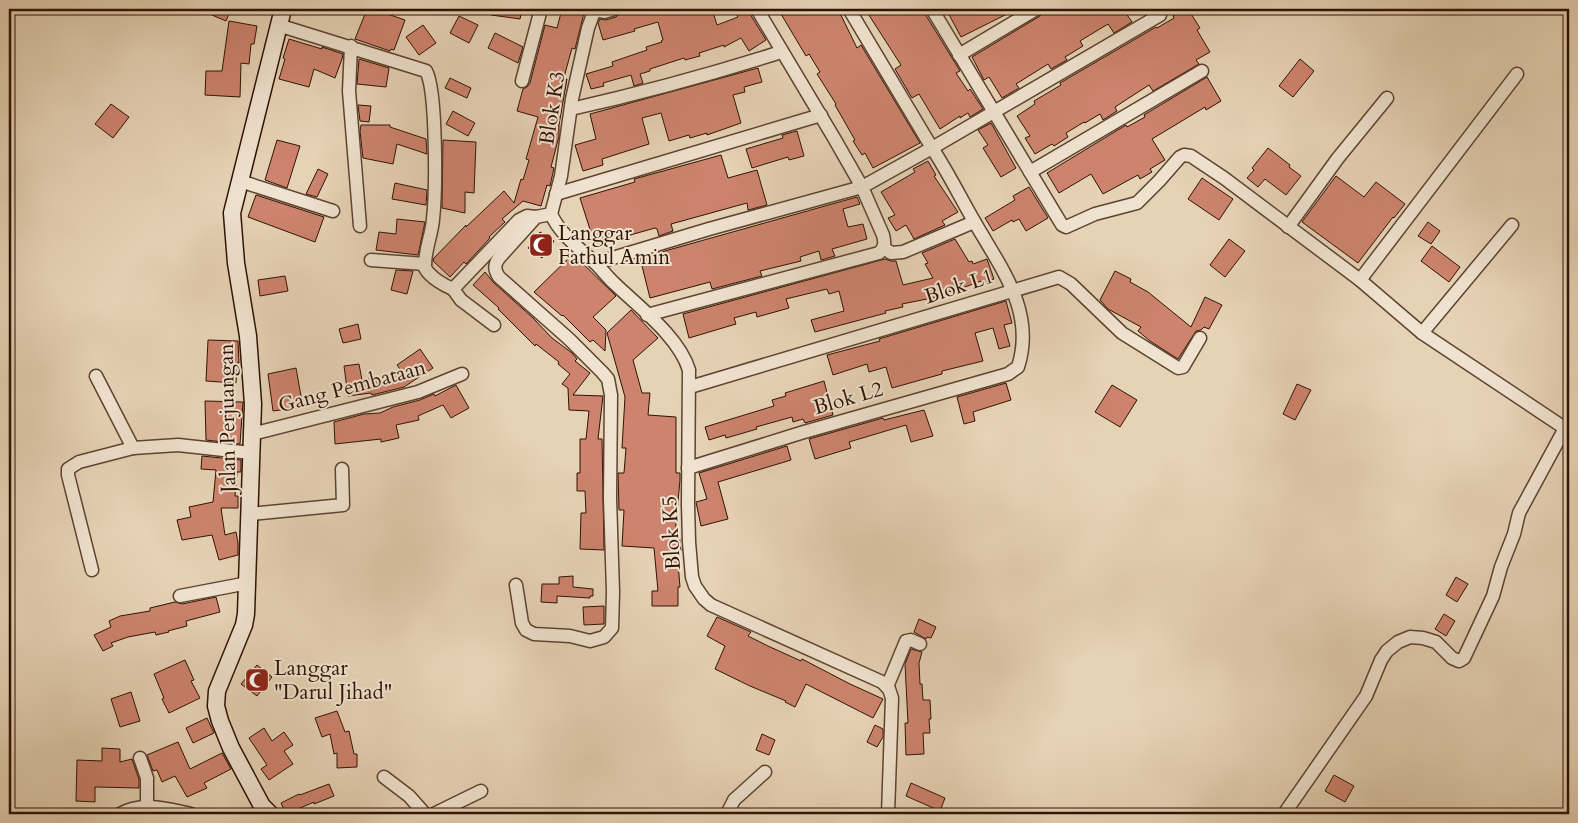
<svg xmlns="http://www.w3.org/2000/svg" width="1578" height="823" font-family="Cardo,serif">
  <rect width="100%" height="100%" fill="#e6d2b5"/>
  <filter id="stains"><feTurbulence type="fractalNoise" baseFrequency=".004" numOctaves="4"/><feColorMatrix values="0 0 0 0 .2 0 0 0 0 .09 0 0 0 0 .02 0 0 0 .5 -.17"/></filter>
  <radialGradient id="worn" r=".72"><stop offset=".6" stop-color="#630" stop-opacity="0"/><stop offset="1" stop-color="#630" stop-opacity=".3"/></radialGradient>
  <g fill="#cd836d" stroke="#2f1303">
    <polygon points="198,9 231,9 226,21"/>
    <polygon points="367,9 373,9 405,20 394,50 391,49 390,51 355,39"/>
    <polygon points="491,9 522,9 520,19 491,15"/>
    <polygon points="562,9 585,9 575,49 572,48 563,81 567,79 559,125 559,136 551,167 554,168 550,186 547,185 541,206 523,201 502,219 505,222 489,237 490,238 466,264 464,262 450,277 433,261 434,258 466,225 466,227 504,191 514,203 521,179 523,180 529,160 526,159 538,117 517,111 523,89 527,87 530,83 545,25 557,28"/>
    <polygon points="628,9 630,14 647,9 712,9 717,25 738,17 733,9 747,9 766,40 749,51 741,38 724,47 724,45 699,53 700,56 685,60 684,58 650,69 650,71 640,74 643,83 634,86 631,75 603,83 604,86 591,89 586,74 613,66 612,62 647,50 646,47 662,42 661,41 663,40 658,22 634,29 635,31 603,40 598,23 600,19 606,20 616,17 622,11"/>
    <polygon points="778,9 838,9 857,48 861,45 920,143 873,168 865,153 862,155 853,141 855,140 835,105 836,104 817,74 820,72 809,54 806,56"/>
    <polygon points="865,9 922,9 960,71 956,73 968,91 970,89 983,109 970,117 968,113 960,118 960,116 940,129 919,94 912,98 895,69 901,65"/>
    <polygon points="946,9 1017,9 961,37"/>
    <polygon points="1044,9 1123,9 1132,22 1114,33 1108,24 1080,41 1083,46 1065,57 1067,60 1051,69 1048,64 1016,84 1019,88 1002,98 989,77 984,80 972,57 1040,16"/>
    <polygon points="1184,9 1188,9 1200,28 1197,30 1210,52 1196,60 1199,64 1153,91 1149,85 1115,107 1117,111 1103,120 1100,114 1085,123 1084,122 1066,133 1068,137 1054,146 1052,144 1035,154 1025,138 1030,136 1017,116 1035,104 1034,101 1061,85 1060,83 1156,27 1157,28 1174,18 1173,16"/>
    <polygon points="459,16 478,25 469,43 450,33"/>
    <polygon points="229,21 257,26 254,44 251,44 249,64 241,63 240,97 205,95 206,71 222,71"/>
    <polygon points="423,25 436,43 419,55 406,37"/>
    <polygon points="495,33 523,47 518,63 488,48"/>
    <polygon points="289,39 322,49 322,47 343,54 342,59 335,78 314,69 309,87 279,79 285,59 283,58"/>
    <polygon points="359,59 389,68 386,87 357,84"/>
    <polygon points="1300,59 1314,71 1293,97 1279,86"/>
    <polygon points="758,68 762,82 744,87 745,92 733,95 741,123 707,135 707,133 690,138 689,135 669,141 661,113 642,118 649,144 602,159 603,165 583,171 575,145 596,139 590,114"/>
    <polygon points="1207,77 1221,101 1206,110 1205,107 1152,139 1165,160 1150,169 1152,172 1140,179 1138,175 1103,194 1091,174 1059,193 1047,173 1126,125 1127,127 1145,117 1144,115"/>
    <polygon points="450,78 471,88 467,98 445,88"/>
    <polygon points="111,104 129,117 113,138 95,124"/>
    <polygon points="358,105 371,106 369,122 360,121"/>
    <polygon points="453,111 475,123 468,136 446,124"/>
    <polygon points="991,123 1016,168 1001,177 983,148 988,145 978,130"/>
    <polygon points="361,125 390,125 390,127 426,139 427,154 397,144 393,164 363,158 360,131"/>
    <polygon points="797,131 804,156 789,160 788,157 752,168 746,149 783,138 782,135"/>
    <polygon points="277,140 300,146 287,188 265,180"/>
    <polygon points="443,140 476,142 474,193 465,192 465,213 442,208"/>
    <polygon points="1268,148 1290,165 1289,167 1301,176 1286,195 1265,179 1258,187 1247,178 1254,170 1252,168"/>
    <polygon points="721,155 728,178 757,170 767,205 748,210 747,203 671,224 673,231 659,236 657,229 655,228 595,245 580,198 635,182 634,179 656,173"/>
    <polygon points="928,161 936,175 934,176 958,212 942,221 945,225 914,239 906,225 896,231 888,218 895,215 881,192 915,172 913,169"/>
    <polygon points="318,169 328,174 317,197 306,194"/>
    <polygon points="1336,176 1364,197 1376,182 1405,204 1394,218 1393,217 1358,263 1302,222"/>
    <polygon points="1202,178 1233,199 1219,220 1188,199"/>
    <polygon points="395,183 427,190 426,205 392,199"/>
    <polygon points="1029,187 1048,218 1026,231 1019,219 1013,222 1012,220 993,231 985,218 1015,200 1013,196"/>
    <polygon points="256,195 324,217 315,242 248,217"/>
    <polygon points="857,197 860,204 843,209 848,227 863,224 867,239 832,249 835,256 821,260 819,251 800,257 801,261 760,271 762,276 712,289 710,282 650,298 640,258"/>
    <polygon points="397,219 425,222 418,255 376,250 379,232 396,234"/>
    <polygon points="1428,222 1440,231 1431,244 1418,236"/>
    <polygon points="540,232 554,241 542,258 528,248"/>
    <polygon points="955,239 969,262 972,261 973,264 987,259 994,279 982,284 981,281 957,290 942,293 942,296 902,304 903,307 885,311 886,313 815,332 811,320 844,311 839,291 829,294 827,289 786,299 789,308 757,317 756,312 734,318 736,324 689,338 683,314 885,259 891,261 896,261 903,285 933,278 925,264 928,263 922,253"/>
    <polygon points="1229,239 1245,251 1225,277 1210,265"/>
    <polygon points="1432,246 1460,267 1449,282 1421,261"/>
    <polygon points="573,254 616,296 593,317 606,330 605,351 593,340 590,342 563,315 562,316 534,292"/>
    <polygon points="396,270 413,271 407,294 391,290"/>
    <polygon points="1115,271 1131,279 1130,282 1148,292 1191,327 1205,297 1222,305 1209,329 1204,327 1201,330 1196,331 1178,359 1150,341 1138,331 1141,327 1108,309 1100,300"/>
    <polygon points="485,272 494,283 533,318 552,338 572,353 577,359 575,361 590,373 573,395 603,396 598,439 602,439 604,550 580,549 581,513 586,513 585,491 577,491 577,473 580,473 580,439 586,439 589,411 569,410 568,388 562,384 570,374 558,364 559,362 536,344 535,346 498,309 499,308 473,285"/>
    <polygon points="285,276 288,291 260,296 258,280"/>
    <polygon points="1006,301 1012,323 1004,325 1010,346 999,349 993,328 975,333 983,361 942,371 942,374 892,388 886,367 869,372 867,364 833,375 827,355 880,341 879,339"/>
    <polygon points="631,310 658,338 633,360 642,393 650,393 648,415 676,417 676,473 680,473 680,480 675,534 679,533 681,551 677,551 680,587 678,587 678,606 652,606 652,591 658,591 654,548 622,546 624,510 619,510 618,473 624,473 626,448 622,448 625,397 607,333"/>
    <polygon points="358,324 361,339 343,343 339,329"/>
    <polygon points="208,340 238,341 239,363 237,363 236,383 206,381"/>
    <polygon points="420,349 433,368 404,387 372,395 371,393 348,396 344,366 359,364 362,380 403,373 397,365"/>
    <polygon points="296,368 303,407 273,411 268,374"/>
    <polygon points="824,381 833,415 805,423 803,419 793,422 792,417 756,427 757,429 740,434 726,438 725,435 709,440 705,427 774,406 772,400 786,396 785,393"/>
    <polygon points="1006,383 1011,400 973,412 975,421 964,424 957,397"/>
    <polygon points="1297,384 1311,390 1295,420 1283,414"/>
    <polygon points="456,385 469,408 451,418 443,405 418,416 419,420 396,425 399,438 381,442 381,439 335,444 334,422 364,414 380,413 393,407 420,400 434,394 435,396"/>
    <polygon points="1112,385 1137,400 1120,427 1095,412"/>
    <polygon points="205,401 243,402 240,444 206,440"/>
    <polygon points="924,410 933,436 911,442 906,425 849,442 851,448 815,459 809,439 883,418 884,420"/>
    <polygon points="787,446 791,460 718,482 728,519 701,526 696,502 707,499 699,473"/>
    <polygon points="202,456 241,460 241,472 237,472 235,496 238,496 238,508 221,508 225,535 236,532 238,543 238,555 219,560 212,535 182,540 177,520 191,517 189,507 213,502 216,470 201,469"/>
    <polygon points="573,576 573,587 593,589 593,596 590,596 590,598 557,596 557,603 541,602 542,584 559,584 559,577"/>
    <polygon points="1456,577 1468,584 1457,602 1446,595"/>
    <polygon points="216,597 220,612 186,621 187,626 168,631 169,632 156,635 155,632 128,637 111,643 113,646 103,651 94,635 111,627 109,621 120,616 150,611 150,608 175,602 182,604"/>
    <polygon points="604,606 604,624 584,625 583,607"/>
    <polygon points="1444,614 1455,621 1446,636 1435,629"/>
    <polygon points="717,617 751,632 748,636 768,646 801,661 802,659 850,684 883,699 873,718 806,684 795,707 785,702 786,701 750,686 715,669 725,646 707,636"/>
    <polygon points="919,619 936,627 931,638 927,637 926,639 914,632"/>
    <polygon points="911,649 922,652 919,663 920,684 922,684 923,700 930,700 931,719 929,719 930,733 923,733 924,754 906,755 905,723 908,723 905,664"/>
    <polygon points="185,660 194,680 191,681 200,698 169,713 162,699 164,698 154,674"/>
    <polygon points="257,665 272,677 257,696 241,684"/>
    <polygon points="131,692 140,721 120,727 111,699"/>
    <polygon points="337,711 345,732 349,731 354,754 357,754 357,767 337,768 337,753 334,754 330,734 322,737 315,718"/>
    <polygon points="207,718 214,733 193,743 186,728"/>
    <polygon points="875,725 883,729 883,737 877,747 867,742"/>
    <polygon points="264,728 272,741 284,732 293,745 284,751 293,764 269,780 261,769 267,765 249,738"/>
    <polygon points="762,734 775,740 769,755 756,750"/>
    <polygon points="178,742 190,769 222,753 231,769 204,783 207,788 187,797 175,776 162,782 157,770 153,771 147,755"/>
    <polygon points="102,748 120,749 120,762 132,759 139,779 139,788 95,787 95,802 76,801 77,760 102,761"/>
    <polygon points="1334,775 1354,786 1345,802 1325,791"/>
    <polygon points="911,783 945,798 940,811 906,796"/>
    <polygon points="329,784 334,796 314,804 314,802 286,814 281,803 299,794 300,795"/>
  </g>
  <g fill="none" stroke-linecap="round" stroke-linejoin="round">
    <defs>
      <g id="street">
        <polyline points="932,9 1062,225 1066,227 1095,214 1137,203 1159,181 1180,157 1184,155 1191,156 1224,178 1360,280 1422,333 1569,431"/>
        <polyline points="595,10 604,12 614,9"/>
        <path d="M278 25 426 71C437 90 436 193 433 219 432 235 424 251 425 268 430 277 443 285 453 289L519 220 527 216 536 217"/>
        <polyline points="351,46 349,91 360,226"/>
        <polyline points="959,55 1036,9"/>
        <polyline points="522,81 541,9"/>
        <path d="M571 109C642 93 712 74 781 52"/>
        <polyline points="1030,172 1202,71"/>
        <polyline points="240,181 333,211"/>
        <polyline points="556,194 821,115"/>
        <path d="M551 214C560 234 578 247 594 262 602 269 607 277 615 284 640 308 679 337 689 370L688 504 689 542 692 577 695 586 704 599 711 605 882 682 889 689 892 698 888 814"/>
        <polyline points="551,214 561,176 572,99 588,28 595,9"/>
        <polyline points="1288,227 1338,158 1387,98"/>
        <polyline points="884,248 891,253 903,252 974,222"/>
        <polyline points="371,260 425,264"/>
        <polyline points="596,263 709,229 862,187 932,148 1160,15"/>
        <polyline points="1360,280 1517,74"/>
        <polyline points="453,289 461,300 494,325"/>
        <path d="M647 315 879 253C885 247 885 243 883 235L862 187 834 138 757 9"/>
        <polyline points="1422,333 1512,225"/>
        <polyline points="96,376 133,448"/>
        <polyline points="690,387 1059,277 1071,284 1122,333 1178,368 1183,367 1200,338"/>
        <polyline points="252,434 418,392 462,374"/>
        <path d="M688 468 804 432 1008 374 1018 367C1036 311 1000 267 974 221 960 197 948 172 932 148L849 9"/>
        <polyline points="250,514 343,505 342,469"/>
        <polyline points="92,570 68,475 68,469 79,462 133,448 178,445 251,453"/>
        <path d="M516 585 522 623 526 630 534 634 570 636 590 641 604 637 612 628 613 592 610 498 611 395 608 379 602 372 569 339 499 277C494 269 494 265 499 258L536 217 551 214"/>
        <polyline points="180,596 248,583"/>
        <polyline points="887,687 906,641 911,640 920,644"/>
        <polyline points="140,758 147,778 147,806"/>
        <polyline points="384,777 409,796 425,814"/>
        <path d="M120 814C142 801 167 809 191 814"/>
        <polyline points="434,814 481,791"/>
        <polyline points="727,814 734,800 765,772"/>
        <polyline points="1284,814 1366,696 1381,660 1387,651 1398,642 1410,637 1423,638 1436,642 1452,658 1459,661 1464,658 1493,596 1501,567 1514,534 1519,513 1565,428"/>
      </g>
      <polyline id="secondary" points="270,814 262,806 231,748 220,721 216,706 217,691 244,625 246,614 253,404 248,336 236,263 232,213 283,9"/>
    </defs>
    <use href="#street" stroke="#5d4330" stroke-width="15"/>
    <use href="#secondary" stroke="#2f1303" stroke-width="19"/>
    <use href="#street" stroke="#efe2cf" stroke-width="12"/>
    <use href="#secondary" stroke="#efe2cf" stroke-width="16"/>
  </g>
  <defs>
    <symbol id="mosque-square" viewBox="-11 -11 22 22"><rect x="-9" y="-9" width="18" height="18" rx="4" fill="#8f2418" stroke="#efe2cf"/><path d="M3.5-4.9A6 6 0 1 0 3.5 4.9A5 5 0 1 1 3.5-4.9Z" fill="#fff"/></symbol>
  </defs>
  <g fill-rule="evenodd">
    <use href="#mosque-square" x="527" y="231" width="28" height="28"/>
    <use href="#mosque-square" x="243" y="666" width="28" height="28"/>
  </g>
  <g text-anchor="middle" stroke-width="4" stroke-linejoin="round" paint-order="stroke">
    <g font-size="21" fill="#2f1303" stroke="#efe2cf">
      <text transform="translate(552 108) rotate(-81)" y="7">Blok K3</text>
      <text transform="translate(959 286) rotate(-18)" y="7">Blok L1</text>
      <text transform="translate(352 386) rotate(-15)" y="7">Gang Pembataan</text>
      <text transform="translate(848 398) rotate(-16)" y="7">Blok L2</text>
      <text transform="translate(227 418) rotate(-91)" y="7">Jalan Perjuangan</text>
      <text transform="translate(671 533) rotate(-93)" y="7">Blok K5</text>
    </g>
    <g font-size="21" fill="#2f1303" stroke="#efe2cf" text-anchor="start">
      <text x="558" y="240">Langgar<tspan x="558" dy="24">Fathul Amin</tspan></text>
      <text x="274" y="675">Langgar<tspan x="274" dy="24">"Darul Jihad"</tspan></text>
    </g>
  </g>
  <rect width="1578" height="823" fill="none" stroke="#e6d2b5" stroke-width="30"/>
  <rect x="10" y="10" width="1558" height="803" fill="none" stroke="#2f1303" stroke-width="2.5"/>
  <rect x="15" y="15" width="1548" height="793" fill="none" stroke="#2f1303"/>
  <rect width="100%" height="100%" filter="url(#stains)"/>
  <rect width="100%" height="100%" fill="url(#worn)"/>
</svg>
